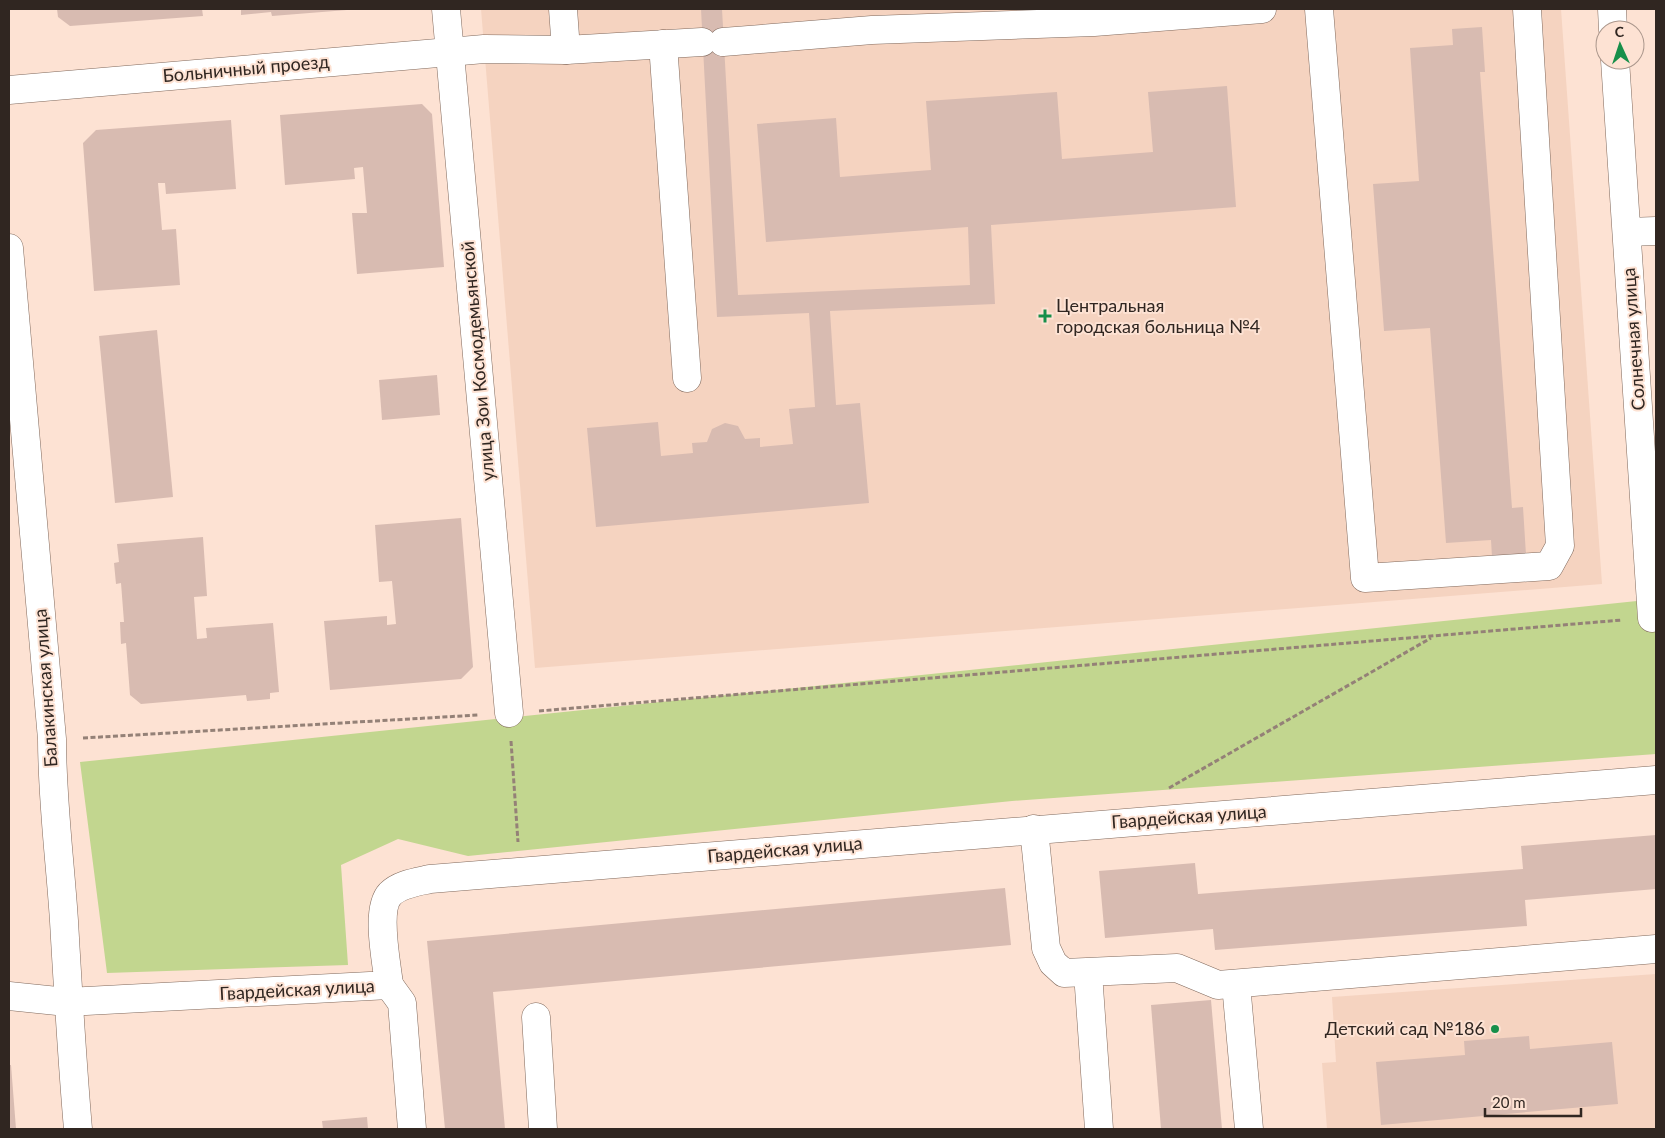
<svg xmlns="http://www.w3.org/2000/svg" width="1665" height="1138" font-family="Lato,sans-serif">
  <rect width="100%" height="100%" fill="#fde2d3"/>
  <g fill="#f5d3c0">
    <polygon points="481,9 1561,9 1602,584 535,668"/>
    <polygon points="1656,974 1656,1129 1327,1129 1322,1063 1336,1062 1332,997"/>
  </g>
  <polygon fill="#c2d68f" points="1656,599 1656,754 1012,801 468,856 398,839 341,865 348,965 107,973 80,762"/>
  <g fill="#d8bbb1">
    <polygon points="57,9 202,9 203,16 70,26 58,17"/>
    <polygon points="241,9 346,9 347,10 272,16 271,12 241,15"/>
    <polygon points="701,9 722,9 738,295 970,285 968,227 766,242 757,124 836,118 840,177 931,170 926,101 1057,92 1062,159 1153,152 1148,92 1227,86 1236,207 991,225 995,304 830,311 836,405 860,403 869,503 596,527 587,428 658,422 661,456 693,453 692,443 707,442 712,429 725,423 738,426 745,439 760,438 760,447 793,444 789,409 815,407 809,313 717,317"/>
    <polygon points="1482,27 1485,72 1480,72 1512,508 1523,507 1526,555 1492,557 1491,540 1446,543 1430,328 1384,331 1373,184 1419,181 1410,48 1453,45 1452,29"/>
    <polygon points="422,104 432,114 444,267 357,274 352,213 367,213 363,167 354,168 355,179 285,185 280,115"/>
    <polygon points="231,120 236,189 166,194 165,183 158,183 162,230 176,229 180,285 94,291 83,143 96,130"/>
    <polygon points="157,330 173,497 115,503 99,336"/>
    <polygon points="437,375 440,415 382,420 379,380"/>
    <polygon points="461,518 473,667 461,679 330,690 324,621 387,616 387,625 396,624 392,581 379,582 375,525"/>
    <polygon points="203,537 207,596 194,597 197,639 207,638 206,628 273,623 279,692 270,693 270,699 247,701 246,695 141,704 130,695 126,643 121,644 120,622 124,622 121,583 116,584 114,563 119,562 117,544"/>
    <polygon points="1656,835 1656,889 1525,900 1527,926 1215,950 1213,929 1105,938 1099,871 1195,863 1198,894 1523,869 1521,846"/>
    <polygon points="1005,888 1011,945 493,992 505,1129 445,1129 427,941"/>
    <polygon points="1211,1000 1222,1129 1161,1129 1151,1005"/>
    <polygon points="1529,1036 1530,1049 1612,1042 1618,1104 1381,1125 1376,1062 1465,1055 1464,1041"/>
    <polygon points="9,1065 11,1065 16,1129 9,1129"/>
    <polygon points="367,1117 368,1129 323,1129 322,1121"/>
  </g>
  <g fill="none" stroke-linecap="round" stroke-linejoin="round">
    <defs>
      <g id="minor">
        <polyline points="446,9 509,713"/>
        <polyline points="563,9 566,50"/>
        <polyline points="1319,9 1365,578 1549,566 1560,546 1527,9"/>
        <polyline points="1612,9 1613,30"/>
        <polyline points="723,42 872,30 1094,22 1262,9"/>
        <polyline points="663,44 687,378"/>
        <polyline points="1615,60 1652,618"/>
        <polyline points="9,90 484,49 566,50 702,42"/>
        <polyline points="1627,232 1656,231"/>
        <polyline points="1034,829 1046,948 1053,963 1064,973 1177,968 1218,985 1656,949"/>
        <polyline points="1088,973 1099,1129"/>
        <polyline points="1236,984 1249,1129"/>
        <polyline points="389,985 402,1003 412,1129"/>
        <path d="M9 996 67 1002 389 985C387 964 375 910 390 894 400 884 417 882 430 879L1656 780"/>
        <polyline points="536,1017 543,1129"/>
      </g>
      <path id="major" d="M9 248 52 739C52 800 60 860 64 921 68 991 72 1060 78 1129"/>
    </defs>
    <use href="#minor" stroke="#80695c" stroke-width="29"/>
    <use href="#major" stroke="#80695c" stroke-width="29"/>
    <g stroke="#948177" stroke-width="3" stroke-dasharray="5 2.5" stroke-linecap="butt">
      <polyline points="539,711 1622,620"/>
      <polyline points="83,738 478,715"/>
      <polyline points="511,741 518,842"/>
      <polyline points="1169,788 1431,638"/>
    </g>
    <use href="#minor" stroke="#fff" stroke-width="28"/>
    <use href="#major" stroke="#fff" stroke-width="28"/>
  </g>
  <g fill="#178f4a" stroke="#fde2d3" stroke-width="2">
    <path d="M1042.5 308.5h5v5h5v5h-5v5h-5v-5h-5v-5h5z"/>
    <circle cx="1495" cy="1029" r="5"/>
  </g>
  <g text-anchor="middle" stroke-width="4" stroke-linejoin="round" paint-order="stroke">
    <g font-size="18" fill="#302621" stroke="#fde2d3">
      <text transform="translate(246 69) rotate(-5)" y="6">Больничный проезд</text>
      <text transform="translate(1634 339) rotate(-94)" y="6">Солнечная улица</text>
      <text transform="translate(478 361) rotate(-95)" y="6">улица Зои Космодемьянской</text>
      <text transform="translate(46 688) rotate(-94)" y="6">Балакинская улица</text>
      <text transform="translate(1189 817) rotate(-4)" y="6">Гвардейская улица</text>
      <text transform="translate(785 850) rotate(-5)" y="6">Гвардейская улица</text>
      <text transform="translate(297 990) rotate(-3)" y="6">Гвардейская улица</text>
    </g>
    <g font-size="18" fill="#302621" stroke="#fde2d3" text-anchor="start">
      <text x="1056" y="312">Центральная<tspan x="1056" dy="21">городская больница №4</tspan></text>
      <text x="1485" y="1035" text-anchor="end">Детский сад №186</text>
    </g>
  </g>
  <rect width="1665" height="1138" fill="none" stroke="#302621" stroke-width="20"/>
  <g transform="translate(1620 45) rotate(357)"><circle r="24" fill="#fde2d3" stroke="#ab978c"/>
  <path d="M0-4L9 19L0 12L-9 19Z" fill="#178f4a"/>
  <text y="-8" font-size="14" font-weight="bold" text-anchor="middle" fill="#302621">С</text>
  </g>
  <path d="M1485 1108v8h96v-8" fill="none" stroke="#302621" stroke-width="2.5"/>
  <text x="1492" y="1108" font-size="15" fill="#302621" stroke="#fde2d3" stroke-width="4" paint-order="stroke">20 m</text>
</svg>
